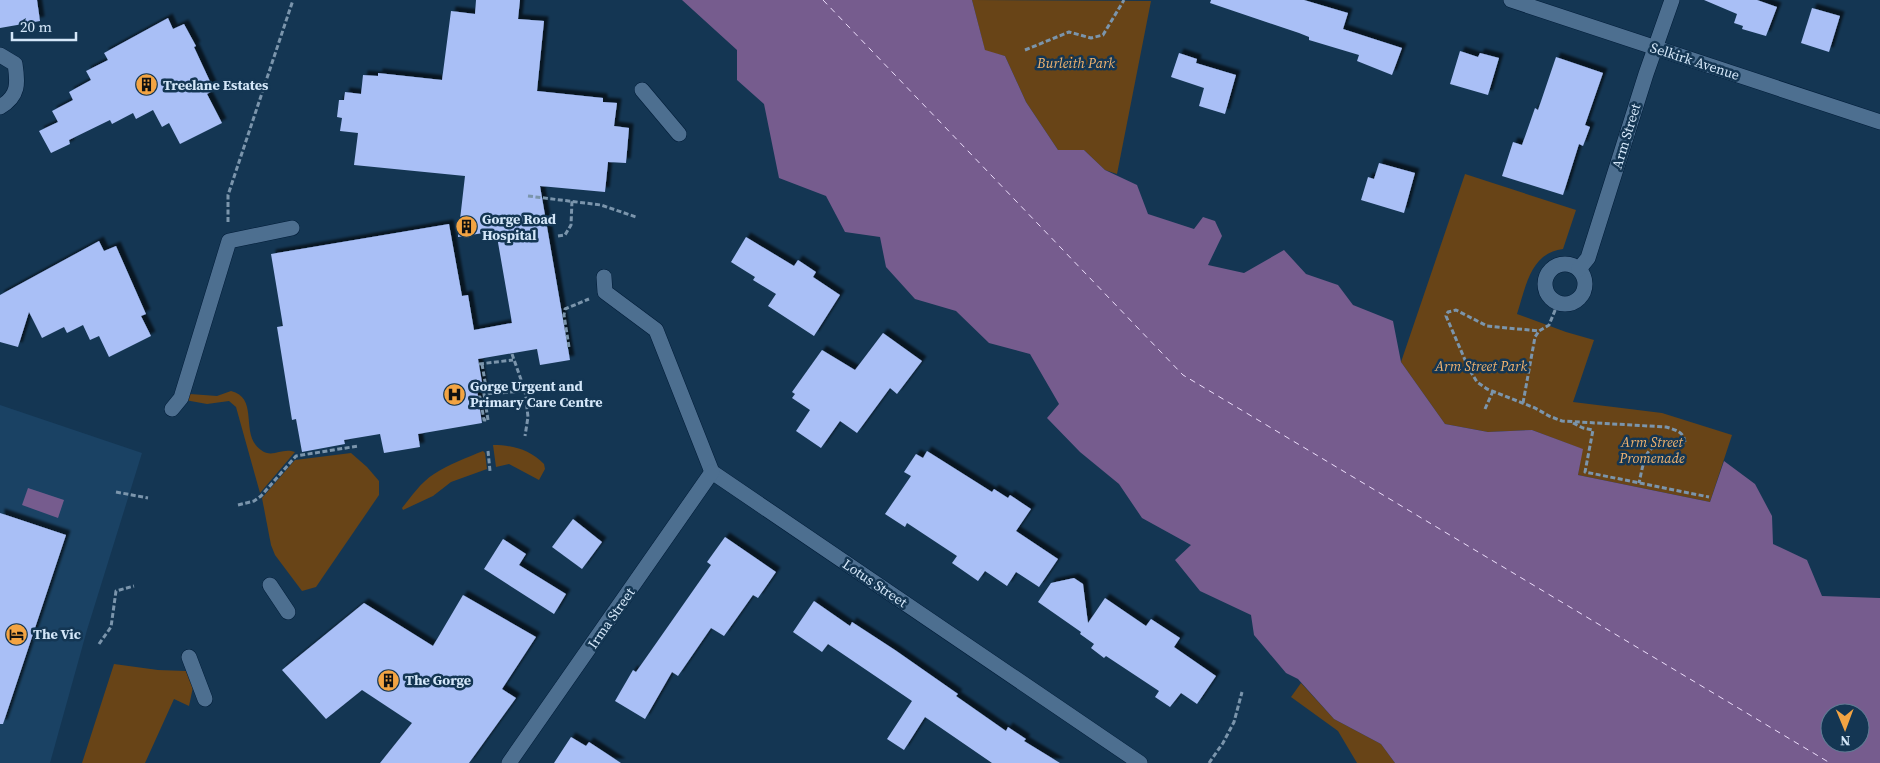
<svg xmlns="http://www.w3.org/2000/svg" width="1880" height="763" font-family="'Source Serif 4',serif">
  <defs>
    <filter id="shadow"><feDropShadow dx="4.5" dy="-4.5" stdDeviation="1" flood-color="#0009"/></filter>
  </defs>
  <rect width="100%" height="100%" fill="#143653"/>
  <polygon fill="#1a4264" points="0,405 142,453 87,630 50,763 0,763"/>
  <g fill="#684417">
    <polygon points="972,0 1151,1 1117,174 1105,170 1084,150 1058,150 1026,102 1005,56 985,51"/>
    <path d="M1465 174 1576 210 1563 249C1530 253 1526 287 1517 314L1566 332 1594 340 1573 402 1662 413 1732 435 1710 502 1578 475 1582 449 1532 430 1488 432 1445 424 1401 362Z"/>
    <path d="M231 391C260 398 239 435 261 450 273 459 281 447 295 452L260 493 236 407 229 401 207 404 185 400 190 394 217 396Z"/>
    <path d="M493 445C513 445 530 450 544 464L545 469 539 480 509 464 496 467Z"/>
    <path d="M483 451 485 453 487 469 451 482 433 496 403 510 402 508C411 497 421 482 434 474 449 464 466 458 483 451Z"/>
    <polygon points="351,453 367,467 379,481 379,495 316,587 302,591 275,555 271,545 262,498 295,460"/>
    <polygon points="114,664 158,670 186,671 193,687 189,706 174,699 145,763 82,763"/>
    <polygon points="1301,683 1334,719 1381,744 1395,763 1357,763 1338,731 1291,697"/>
  </g>
  <g fill="#765c8e" fill-rule="evenodd">
    <path d="M682 0H972L985 50 1005 56 1026 102 1058 150H1084L1105 170 1137 185 1148 214 1194 229 1203 217 1215 221 1222 236 1208 265 1244 273 1284 250 1306 274 1338 285 1353 305 1393 321 1401 362 1445 424 1488 432 1532 430 1583 449 1578 475 1710 502 1724 461 1755 484 1772 516 1773 544 1807 560 1822 596 1880 598V763H1395L1381 744 1334 719 1298 679 1286 673 1254 635 1251 615 1200 591 1175 560 1191 545 1142 518 1119 484 1080 452 1047 418 1059 404 1030 354 989 343 956 311 915 299 886 267 880 237 845 232 826 196 779 178 764 104 737 80V50ZM1830 713H1860V743H1830Z"/>
    <polygon points="28,488 64,500 58,518 22,505"/>
  </g>
  <g fill="none" stroke-linecap="round" stroke-linejoin="round">
    <polyline stroke="#ecdcfb" stroke-width="1" stroke-dasharray="6 5" stroke-linecap="butt" points="823,0 1183,375 1830,763"/>
  </g>
  <g fill="#a9bff6" filter="url(#shadow)">
    <polygon points="0,0 37,0 40,21 0,28"/>
    <polygon points="476,0 520,0 518,19 544,21 537,91 603,98 603,102 617,103 614,126 629,128 626,163 608,162 605,192 540,186 570,360 540,365 537,349 478,359 483,388 477,390 482,423 418,434 420,447 384,453 380,434 344,440 345,444 302,452 296,419 292,420 277,327 283,326 271,254 449,224 462,296 468,295 474,330 512,323 496,231 458,237 465,176 354,165 358,133 340,131 342,118 337,117 339,100 344,100 345,92 361,94 363,75 378,76 378,73 442,80 451,11 475,14"/>
    <polygon points="1211,0 1304,0 1348,13 1343,29 1402,48 1392,75 1357,61 1359,55 1309,40 1309,37 1299,33 1210,3"/>
    <polygon points="1704,0 1757,0 1777,7 1766,36 1742,29 1743,26 1734,23 1737,14"/>
    <polygon points="1812,8 1840,16 1829,52 1801,43"/>
    <polygon points="168,18 173,29 184,24 196,46 194,47 214,90 207,94 222,123 180,144 169,123 162,127 153,110 136,119 133,113 112,124 110,120 69,140 70,144 51,153 39,131 58,122 52,111 73,100 69,92 91,80 86,71 108,60 104,53"/>
    <polygon points="1460,51 1478,57 1480,53 1499,58 1488,95 1450,84"/>
    <polygon points="1179,53 1197,59 1196,63 1236,75 1225,114 1199,106 1204,88 1171,77"/>
    <polygon points="1556,57 1603,73 1585,125 1590,127 1583,146 1579,144 1563,195 1502,176 1513,142 1522,145 1535,108 1538,110"/>
    <polygon points="1379,163 1415,173 1404,213 1361,200 1368,177 1374,179"/>
    <polygon points="746,237 794,266 798,260 816,272 813,277 840,295 814,336 768,306 776,294 753,280 755,277 731,262"/>
    <polygon points="99,241 104,251 116,246 146,314 141,316 151,336 109,357 99,336 90,340 83,325 67,333 64,327 42,338 29,312 18,347 0,342 0,295"/>
    <polygon points="883,333 922,361 897,394 890,388 857,433 840,421 821,448 796,431 810,410 792,398 795,394 792,392 822,350 855,370"/>
    <polygon points="927,451 992,492 994,489 1008,498 1010,495 1031,509 1016,531 1058,559 1039,587 1016,572 1007,586 985,571 978,581 952,563 957,556 907,523 905,527 885,514 911,476 904,472 916,454 923,458"/>
    <polygon points="0,513 66,535 3,724 0,724"/>
    <polygon points="573,519 602,542 582,569 552,547"/>
    <polygon points="725,537 776,572 758,598 753,595 724,636 711,628 678,676 672,672 645,719 615,701 633,670 636,672 711,565 707,562"/>
    <polygon points="503,539 526,554 519,565 566,594 554,614 484,569"/>
    <polygon points="1074,578 1083,584 1088,623 1105,598 1146,626 1151,619 1180,638 1174,647 1216,676 1197,704 1181,693 1170,707 1155,697 1159,691 1106,656 1104,658 1091,648 1094,644 1080,634 1081,632 1038,602 1051,583"/>
    <polygon points="463,595 536,637 502,689 516,698 469,763 380,763 412,723 362,690 326,719 282,670 364,603 433,646"/>
    <polygon points="814,601 850,626 852,622 895,650 958,694 956,696 1006,731 1008,727 1026,739 1024,741 1060,763 992,763 925,717 904,750 887,739 912,701 828,644 822,652 793,632"/>
    <polygon points="571,737 586,746 589,742 621,763 554,763"/>
  </g>
  <g fill="none" stroke-linecap="round" stroke-linejoin="round">
    <defs>
      <g id="minor">
        <polyline points="1511,0 1880,122"/>
        <path d="M0 55 15 64C18 83 19 96 0 107"/>
        <polyline points="642,90 679,134"/>
        <circle cx="1565" cy="284" r="20"/>
        <polyline points="1579,269 1588,258 1646,74 1672,0"/>
        <polyline points="604,277 605,292 656,330 712,472 1140,763"/>
        <polyline points="172,409 181,398 229,241 292,228"/>
        <polyline points="270,585 288,612"/>
        <polyline points="189,657 205,699"/>
        <polyline points="509,763 712,472"/>
      </g>
    </defs>
    <use href="#minor" stroke="#001c38" stroke-width="16"/>
    <g stroke="#7b95ac" stroke-width="3" stroke-dasharray="5 2.5" stroke-linecap="butt">
      <polyline points="1025,50 1069,32 1091,38 1103,35 1124,0"/>
      <polyline points="528,196 601,205 636,217"/>
      <polyline points="228,222 228,195 293,0"/>
      <polyline points="558,236 565,235 571,225 572,201"/>
      <path d="M1558 303 1549 325 1539 331 1487 326 1456 310 1448 312 1446 316 1469 369 1477 382 1487 389 1535 408 1549 416 1562 421 1666 427C1676 430 1685 432 1685 444 1646 444 1647 446 1639 483"/>
      <polyline points="569,347 564,315 565,309 589,299"/>
      <polyline points="512,354 525,391 528,417 525,436"/>
      <polyline points="479,364 513,360"/>
      <polyline points="482,364 487,393"/>
      <polyline points="478,397 480,397 484,420 488,420"/>
      <polyline points="1523,403 1535,337 1539,331"/>
      <polyline points="1485,409 1493,391"/>
      <polyline points="488,420 484,394 525,391"/>
      <polyline points="1573,423 1583,428 1593,430 1585,472 1709,497"/>
      <polyline points="488,451 490,471"/>
      <polyline points="116,492 148,498"/>
      <polyline points="238,505 254,501 261,496 296,456 358,446"/>
      <polyline points="99,644 111,627 116,591 134,586"/>
      <polyline points="1209,763 1223,743 1234,722 1242,692"/>
    </g>
    <use href="#minor" stroke="#4d6f90" stroke-width="15"/>
  </g>
  <defs>
    <symbol id="building-disc" viewBox="-11 -11 22 22"><circle r="9.5" fill="#f3a443" stroke="#143653"/><path d="M-4-6H4V6H1V3H-1V6H-4ZM-2.5-4.3h1.7v1.8h-1.7ZM.8-4.3h1.7v1.8H.8ZM-2.5-1h1.7V.8h-1.7ZM.8-1h1.7V.8H.8Z" fill="#111"/></symbol>
    <symbol id="hospital-disc" viewBox="-11 -11 22 22"><circle r="9.5" fill="#f3a443" stroke="#143653"/><path d="M-5-5h3v3.5h4V-5h3V5h-3V1.5h-4V5h-3Z" fill="#111"/></symbol>
    <symbol id="hotel-disc" viewBox="-11 -11 22 22"><circle r="9.5" fill="#f3a443" stroke="#143653"/><path d="M-6-4.5h1.5V1H6V5H4.5V3h-9V5H-6ZM-4 0a1.8 1.8 0 1 1 3.6 0ZM.5 0V-2.5h3Q6-2.5 6 0Z" fill="#111"/></symbol>
  </defs>
  <g fill-rule="evenodd">
    <use href="#building-disc" x="134" y="72" width="25" height="25"/>
    <use href="#building-disc" x="454" y="214" width="25" height="25"/>
    <use href="#hospital-disc" x="442" y="382" width="25" height="25"/>
    <use href="#hotel-disc" x="4" y="622" width="25" height="25"/>
    <use href="#building-disc" x="376" y="668" width="25" height="25"/>
  </g>
  <g text-anchor="middle" stroke-width="5" stroke-linejoin="round" paint-order="stroke">
    <g font-size="14" fill="#d4e7f9" stroke="#143653">
      <text transform="translate(1695 61) rotate(18)" y="5">Selkirk Avenue</text>
      <text transform="translate(1626 136) rotate(-73)" y="5">Arm Street</text>
      <text transform="translate(875 583) rotate(34)" y="5">Lotus Street</text>
      <text transform="translate(611 618) rotate(-55)" y="5">Irma Street</text>
    </g>
    <g font-size="14" font-style="italic" fill="#f0b36f" stroke="#143653">
      <text x="1076" y="68">Burleith Park</text>
      <text x="1481" y="371">Arm Street Park</text>
      <text x="1652" y="447">Arm Street<tspan x="1652" dy="16">Promenade</tspan></text>
    </g>
    <g font-size="14" font-weight="bold" fill="#d4e7f9" stroke="#143653" text-anchor="start">
      <text x="163" y="90">Treelane Estates</text>
      <text x="482" y="224">Gorge Road<tspan x="482" dy="16">Hospital</tspan></text>
      <text x="470" y="391">Gorge Urgent and<tspan x="470" dy="16">Primary Care Centre</tspan></text>
      <text x="33" y="639">The Vic</text>
      <text x="405" y="685">The Gorge</text>
    </g>
  </g>
  <g transform="translate(1845 728) rotate(179)"><circle r="24" fill="#143653" stroke="#617d95"/>
  <path d="M0-4L9 19L0 12L-9 19Z" fill="#f3a443"/>
  <text y="-8" font-size="14" font-weight="bold" text-anchor="middle" fill="#d4e7f9">N</text>
  </g>
  <path d="M12 32v8h64v-8" fill="none" stroke="#d4e7f9" stroke-width="2.5"/>
  <text x="20" y="32" font-size="15" fill="#d4e7f9" stroke="#143653" stroke-width="4" paint-order="stroke">20 m</text>
</svg>
